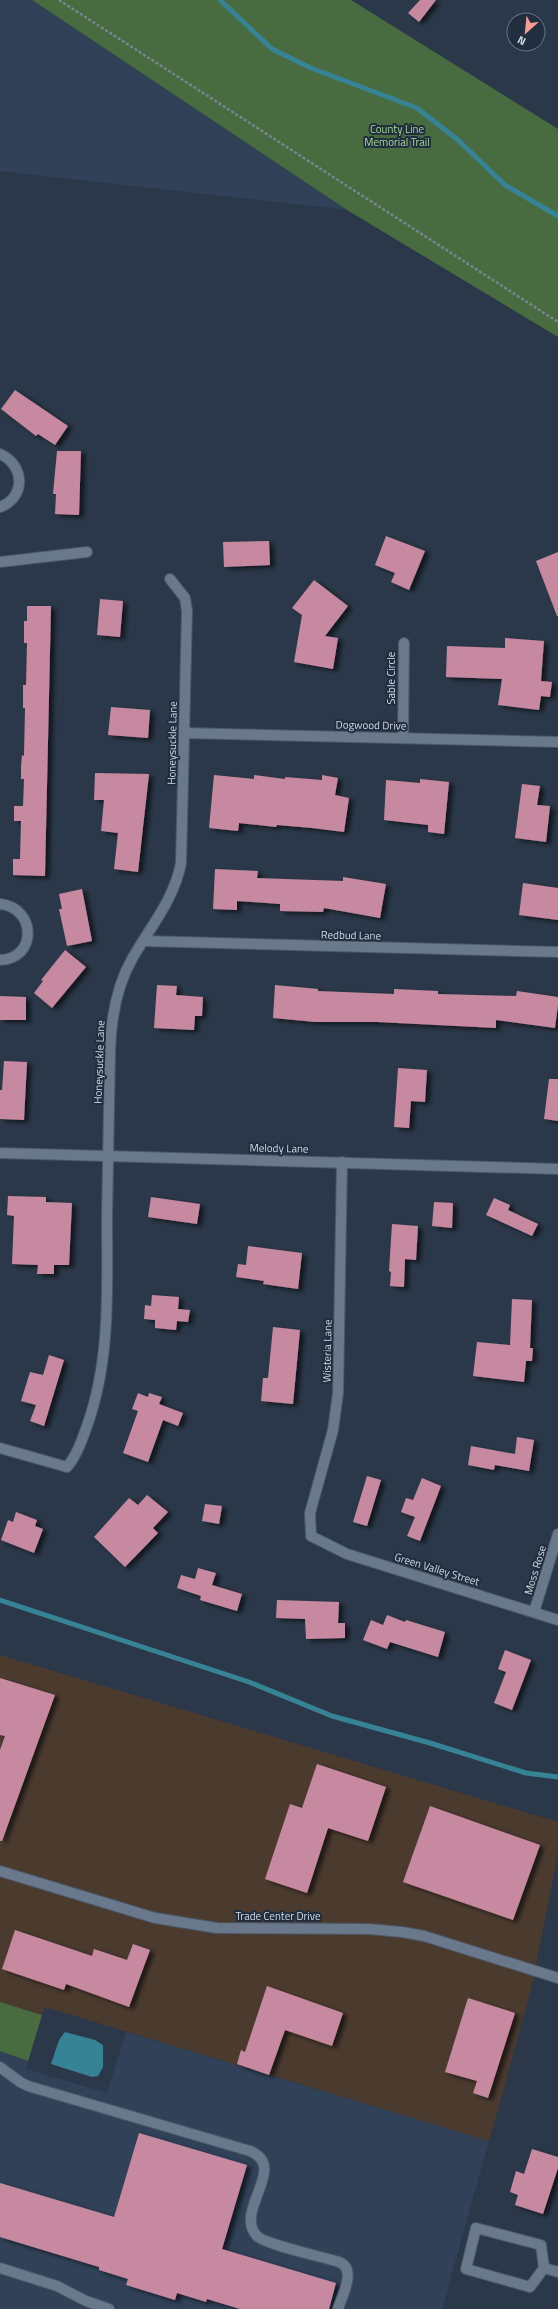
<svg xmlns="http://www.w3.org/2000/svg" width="558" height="2309" font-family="'Titillium Web',sans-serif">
  <defs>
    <filter id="shadow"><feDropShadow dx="4.5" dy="2.5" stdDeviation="2" flood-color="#0009"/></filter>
  </defs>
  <rect width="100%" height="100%" fill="#2b3849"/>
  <g fill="#304158">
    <polygon points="0,0 32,0 347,210 0,171"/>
    <polygon points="0,2002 42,2015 26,2069 107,2093 126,2032 489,2141 442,2309 0,2309"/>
  </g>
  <polygon fill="#4b3b2f" points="0,1655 558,1822 558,1853 531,1990 489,2141 45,2007 42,2015 0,2002"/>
  <g fill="#486b3f">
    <polygon points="32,0 351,0 558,129 558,337 347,210"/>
    <polygon points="0,2002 42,2015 28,2061 0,2051"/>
  </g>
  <polygon fill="#378396" points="65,2032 95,2040 103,2045 103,2067 98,2076 92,2077 51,2064 59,2040"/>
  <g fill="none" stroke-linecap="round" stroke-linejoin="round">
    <g stroke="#378396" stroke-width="5">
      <polyline points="220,0 272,49 311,68 417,108 458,140 505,185 558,216"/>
      <polyline points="0,1600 249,1682 332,1716 430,1743 526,1773 558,1777"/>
    </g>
  </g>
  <g fill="#c6899f" filter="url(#shadow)">
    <polygon points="420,0 436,0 419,22 408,13"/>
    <polygon points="15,390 68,426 55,445 38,434 36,436 1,409"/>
    <polygon points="57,451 81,451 79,515 55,514 56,494 53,494 54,483"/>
    <polygon points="386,536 425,551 409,590 391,582 395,573 375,565"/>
    <polygon points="269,541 270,565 224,567 223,542"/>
    <polygon points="558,552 558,616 557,616 536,561"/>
    <polygon points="314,580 348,606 325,636 338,638 333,669 294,662 302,615 292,608"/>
    <polygon points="100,599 123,601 120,637 97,635"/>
    <polygon points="27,606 51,606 45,876 13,875 13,859 20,859 21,821 14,821 14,806 23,806 24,779 21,779 21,767 22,755 24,756 25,708 23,708 23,685 26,685 27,643 24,643 24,621 27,621"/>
    <polygon points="505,638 544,641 541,681 552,682 550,697 541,696 539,710 498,705 502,679 446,677 447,646 505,648"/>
    <polygon points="111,707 150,710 148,738 108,735"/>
    <polygon points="95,773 149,774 138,872 114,869 118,833 101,831 104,800 94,800"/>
    <polygon points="214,775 254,779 254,775 285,779 285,777 322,780 322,775 338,778 335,795 349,798 344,832 312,828 277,825 276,827 239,823 238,831 209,828"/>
    <polygon points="420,779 449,782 444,834 428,832 428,825 384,820 386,780 420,783"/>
    <polygon points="522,784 540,786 537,805 550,806 546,842 515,838"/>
    <polygon points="215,869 258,871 257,878 343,881 343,877 386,884 380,918 324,908 323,912 280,911 280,904 237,901 237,910 213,909"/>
    <polygon points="523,883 558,888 558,920 519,915"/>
    <polygon points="82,889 92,941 67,946 59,909 62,909 59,894"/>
    <polygon points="65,950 86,967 52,1008 34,993 43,981 41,980"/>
    <polygon points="157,985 177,986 176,995 203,997 202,1016 195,1016 194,1030 154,1028"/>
    <polygon points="275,985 318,989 318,991 394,994 394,989 438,991 438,994 516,996 517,991 558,997 558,1005 555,1028 496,1020 496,1028 377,1022 315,1022 273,1018"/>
    <polygon points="0,996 26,997 26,1020 0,1020"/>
    <polygon points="4,1061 27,1062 24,1120 0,1119 0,1090 2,1090"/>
    <polygon points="398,1068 427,1070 425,1102 411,1101 409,1128 394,1127"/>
    <polygon points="549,1079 558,1079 558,1121 544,1119"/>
    <polygon points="8,1196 46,1197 46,1202 72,1203 69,1265 54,1265 54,1274 37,1274 38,1265 12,1264 14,1216 7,1215"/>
    <polygon points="151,1197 200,1204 197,1224 148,1217"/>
    <polygon points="494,1198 510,1205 508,1210 538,1224 532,1236 486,1215"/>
    <polygon points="434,1202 453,1203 452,1228 432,1226"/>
    <polygon points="392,1224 418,1226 416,1260 405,1259 404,1287 390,1286 391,1272 389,1271"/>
    <polygon points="248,1246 302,1253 298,1289 263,1284 264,1281 236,1277 238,1264 246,1265"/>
    <polygon points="152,1295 179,1297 178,1309 190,1310 188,1322 177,1321 176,1330 155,1328 155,1320 144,1319 145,1305 151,1306"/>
    <polygon points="512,1299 532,1300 530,1348 533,1348 532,1361 526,1361 524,1382 473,1376 477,1342 510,1345"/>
    <polygon points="273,1327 300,1330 293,1404 261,1401 263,1378 268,1378"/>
    <polygon points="49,1355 64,1360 44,1426 30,1421 36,1405 21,1401 30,1372 43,1375"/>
    <polygon points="138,1393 148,1397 149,1393 162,1397 159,1404 183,1413 178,1426 163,1420 148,1462 123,1453 138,1411 132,1409"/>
    <polygon points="517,1437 534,1440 529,1471 495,1465 494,1470 468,1465 471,1446 515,1454"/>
    <polygon points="367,1476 381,1480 367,1526 353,1522"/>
    <polygon points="422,1478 441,1486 420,1541 407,1536 415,1517 401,1512 406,1498 413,1500"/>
    <polygon points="147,1495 168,1512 153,1528 158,1533 125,1567 94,1537 129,1498 138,1505"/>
    <polygon points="205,1504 222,1506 219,1524 202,1521"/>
    <polygon points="16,1512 37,1520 35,1526 43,1529 34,1553 1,1540 8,1520 13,1522"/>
    <polygon points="198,1568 216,1573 212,1585 242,1594 237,1611 200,1600 201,1596 177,1588 181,1575 195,1579"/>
    <polygon points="277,1600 339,1602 338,1623 345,1623 345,1638 306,1639 305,1619 276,1618"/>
    <polygon points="387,1615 405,1622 406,1620 445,1632 438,1657 390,1642 387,1649 363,1640 371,1620 383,1625"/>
    <polygon points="505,1650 531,1660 512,1710 494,1703 506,1672 498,1669"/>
    <polygon points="0,1678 55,1695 2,1841 0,1841 0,1750 5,1736 0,1735"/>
    <polygon points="317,1764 386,1787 368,1841 328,1828 307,1893 265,1879 290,1804 302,1808"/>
    <polygon points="430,1806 540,1845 513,1920 403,1882"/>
    <polygon points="15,1930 92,1956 94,1949 127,1960 133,1944 150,1950 129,2007 66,1984 64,1990 2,1969"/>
    <polygon points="267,1986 343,2013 332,2046 285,2030 269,2075 237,2064 241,2050 245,2052"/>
    <polygon points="468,1998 515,2013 488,2098 473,2093 477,2081 445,2072"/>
    <polygon points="139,2133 247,2165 222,2249 336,2283 329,2309 240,2309 207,2299 206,2302 177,2293 175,2300 126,2285 128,2279 99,2270 99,2267 0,2237 0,2183 114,2217"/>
    <polygon points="532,2149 558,2157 558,2168 543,2214 515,2205 518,2195 510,2192 516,2171 524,2174"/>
  </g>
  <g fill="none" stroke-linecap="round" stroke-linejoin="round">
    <defs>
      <g id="minor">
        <path d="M0 454C24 464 27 497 0 507"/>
        <polyline points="0,562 87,552"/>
        <polyline points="184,733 558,742"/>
        <polyline points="403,738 404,643"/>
        <path d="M0 904C37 908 37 959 0 960"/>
        <polyline points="143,941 558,952"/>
        <polyline points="0,1153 558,1169"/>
        <polyline points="342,1162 338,1393 333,1430 310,1513 311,1536 347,1554 558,1620"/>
        <path d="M0 1448 67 1467C77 1455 82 1440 87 1426 111 1359 107 1288 107 1218 108 1162 109 1107 110 1051 111 1019 116 987 132 959 150 927 174 900 181 863L187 611 185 598 170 579"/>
        <polyline points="534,1612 558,1534"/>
        <polyline points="0,1871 155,1918 217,1928 369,1929 402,1932 424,1936 558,1978"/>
        <path d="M0 2067 20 2082 28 2086 250 2151C289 2167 233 2211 257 2236 266 2245 324 2257 339 2262 357 2269 342 2296 338 2309"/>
        <polygon points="476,2228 541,2245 544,2268 530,2287 466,2269"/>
        <polyline points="0,2268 57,2286 86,2301 109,2309"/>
        <polyline points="544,2268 558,2272"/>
      </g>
    </defs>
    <use href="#minor" stroke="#4c5765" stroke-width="12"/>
    <polyline stroke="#7a8593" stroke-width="2.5" stroke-dasharray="3 2" stroke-linecap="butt" points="59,0 558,322"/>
    <use href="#minor" stroke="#6a788c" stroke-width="10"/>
  </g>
  <g text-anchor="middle" stroke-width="4" stroke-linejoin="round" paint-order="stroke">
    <g font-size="11" fill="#a5dc97" stroke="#212e3f">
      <text x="397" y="133">County Line<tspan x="397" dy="13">Memorial Trail</tspan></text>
    </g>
    <g font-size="11" fill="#d1d9e4" stroke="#212e3f">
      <text transform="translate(391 678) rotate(-90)" y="4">Sable Circle</text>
      <text transform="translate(371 725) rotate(1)" y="4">Dogwood Drive</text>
      <text transform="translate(172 743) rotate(-89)" y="4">Honeysuckle Lane</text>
      <text transform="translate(351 935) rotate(1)" y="4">Redbud Lane</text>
      <text transform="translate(99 1062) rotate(-88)" y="4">Honeysuckle Lane</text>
      <text transform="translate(279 1148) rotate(1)" y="4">Melody Lane</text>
      <text transform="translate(327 1351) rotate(-89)" y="4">Wisteria Lane</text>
      <text transform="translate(437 1569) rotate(17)" y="4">Green Valley Street</text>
      <text transform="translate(535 1570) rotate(-73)" y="4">Moss Rose</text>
      <text x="278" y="1920">Trade Center Drive</text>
    </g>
  </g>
  <g transform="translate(526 32) rotate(207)"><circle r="19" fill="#212e3f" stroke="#677281"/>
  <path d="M0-3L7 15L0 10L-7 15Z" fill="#f59c93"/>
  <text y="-6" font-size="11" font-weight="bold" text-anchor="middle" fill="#d1d9e4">N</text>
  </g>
</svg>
